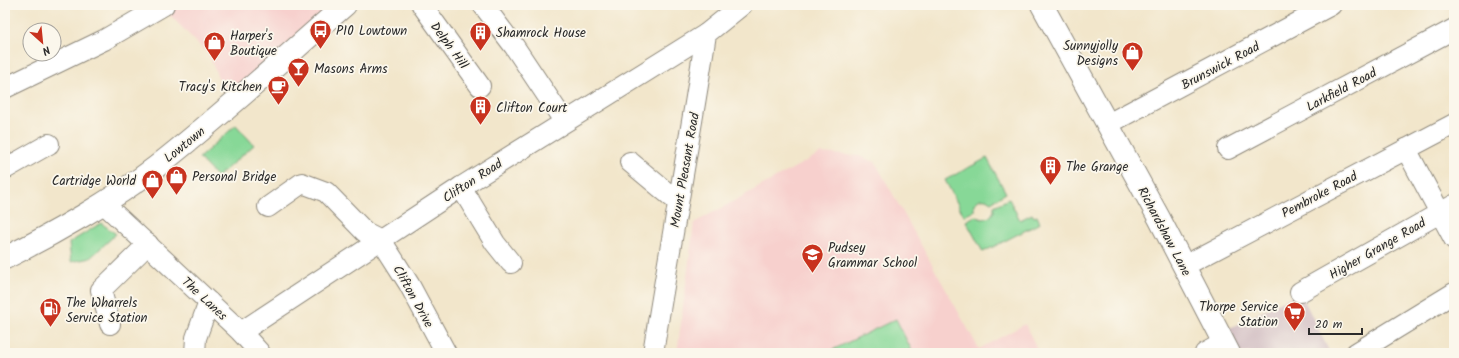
<svg xmlns="http://www.w3.org/2000/svg" width="1459" height="358" font-family="Kalam,sans-serif">
  <rect width="100%" height="100%" fill="#fbf7ec"/>
  <filter id="ink" filterUnits="userSpaceOnUse"><feTurbulence type="fractalNoise" baseFrequency=".025" numOctaves="2"/><feDisplacementMap in="SourceGraphic" scale="8" xChannelSelector="R" yChannelSelector="G"/><feConvolveMatrix kernelMatrix="1 2 1 2 8 2 1 2 1" color-interpolation-filters="sRGB"/></filter>
  <filter id="wash" filterUnits="userSpaceOnUse"><feTurbulence type="fractalNoise" baseFrequency=".012" numOctaves="4" result="noise"/><feDisplacementMap in="SourceGraphic" scale="16" xChannelSelector="R" yChannelSelector="G"/><feGaussianBlur stdDeviation="0.9" result="paint"/><feColorMatrix in="noise" values="0 0 0 0 0 0 0 0 0 0 0 0 0 0 0 0 0 1.4 0 .05"/><feComposite in="paint" operator="in"/></filter>
  <g filter="url(#wash)">
    <rect width="100%" height="100%" fill="#f2e6cb"/>
    <g fill="#f7d0cd">
      <polygon points="164,5 345,5 229,105 209,55 161,6"/>
      <polygon points="821,153 859,156 875,162 979,349 1025,324 1039,353 677,353 694,223"/>
    </g>
    <polygon fill="#d2bec3" points="1300,292 1330,353 1229,353 1218,334"/>
    <g fill="#87d897" stroke="#598261">
      <polygon points="236,125 254,145 217,177 199,158"/>
      <polygon points="987,158 1006,193 991,202 986,199 980,199 974,204 974,211 964,216 945,180"/>
      <polygon points="1009,199 1020,220 1032,214 1034,217 1037,216 1040,223 983,252 966,221 975,216 982,219 990,217 994,211 994,206"/>
      <polygon points="101,223 116,234 90,258 71,262 69,243"/>
      <polygon points="896,319 913,353 826,353"/>
    </g>
  </g>
  <g filter="url(#ink)">
    <g fill="none" stroke-linecap="round" stroke-linejoin="round">
      <defs>
        <g id="minor">
          <polyline points="422,5 480,86"/>
          <polyline points="483,5 514,46 564,121"/>
          <polyline points="5,88 104,40 164,5"/>
          <polyline points="1108,124 1331,5"/>
          <polyline points="1228,149 1454,29"/>
          <polyline points="1406,149 1454,239"/>
          <polyline points="630,162 678,202"/>
          <polyline points="5,169 49,144"/>
          <polyline points="461,187 495,243 511,263"/>
          <polyline points="103,203 241,332 260,353"/>
          <polyline points="268,207 302,183 326,192 365,232 381,240 409,284 446,353"/>
          <polyline points="1184,266 1454,124"/>
          <polyline points="1300,292 1454,205"/>
          <polyline points="110,324 101,290 148,244"/>
          <polyline points="241,332 461,187 706,34"/>
          <polyline points="195,353 196,338 209,302"/>
          <path d="M653 353C670 246 690 140 706 34L742 5"/>
          <polyline points="1205,353 1223,343"/>
          <polyline points="1356,353 1454,293"/>
        </g>
        <g id="secondary">
          <polyline points="1042,5 1159,218 1229,353"/>
          <path d="M5 258C54 234 113 200 156 167 221 116 283 59 345 5"/>
        </g>
      </defs>
      <use href="#minor" stroke="#8e887b" stroke-width="22"/>
      <use href="#secondary" stroke="#8e887b" stroke-width="24"/>
      <use href="#minor" stroke="#fff" stroke-width="20"/>
      <use href="#secondary" stroke="#fff" stroke-width="22"/>
    </g>
  </g>
  <defs>
    <symbol id="bus-pin" viewBox="-11 -11 22 30"><path d="M0 17L-7.5 6A9.5 9.5 0 1 1 7.5 6Z" fill="#c8321e" stroke="#fbf7ec"/><path d="M-5-6H5V4H4V6H2V4H-2V6H-4V4H-5ZM-3.5-4V0h7V-4ZM-3.5 1.2v1.5H-2V1.2ZM2 1.2v1.5H3.5V1.2Z" fill="#fff"/></symbol>
    <symbol id="building-pin" viewBox="-11 -11 22 30"><path d="M0 17L-7.5 6A9.5 9.5 0 1 1 7.5 6Z" fill="#c8321e" stroke="#fbf7ec"/><path d="M-4-6H4V6H1V3H-1V6H-4ZM-2.5-4.3h1.7v1.8h-1.7ZM.8-4.3h1.7v1.8H.8ZM-2.5-1h1.7V.8h-1.7ZM.8-1h1.7V.8H.8Z" fill="#fff"/></symbol>
    <symbol id="shop-pin" viewBox="-11 -11 22 30"><path d="M0 17L-7.5 6A9.5 9.5 0 1 1 7.5 6Z" fill="#c8321e" stroke="#fbf7ec"/><path d="M-5-2.5h2.3a2.7 3.5 0 0 1 5.4 0H5L5.5 6h-11ZM-1.5-2.5h3a1.5 2.3 0 0 0-3 0Z" fill="#fff"/></symbol>
    <symbol id="bar-pin" viewBox="-11 -11 22 30"><path d="M0 17L-7.5 6A9.5 9.5 0 1 1 7.5 6Z" fill="#c8321e" stroke="#fbf7ec"/><path d="M-6-5H6L.8 .8V4.5H3.5V6h-7V4.5H-.8V.8Z" fill="#fff"/></symbol>
    <symbol id="cafe-pin" viewBox="-11 -11 22 30"><path d="M0 17L-7.5 6A9.5 9.5 0 1 1 7.5 6Z" fill="#c8321e" stroke="#fbf7ec"/><path d="M-5.5-4.5H6V0H3Q3 3.5 0 3.5H-2.5Q-5.5 3.5-5.5 0ZM3-3.2v2h1.7v-2ZM-6 4.5H4V6H-6Z" fill="#fff"/></symbol>
    <symbol id="school-pin" viewBox="-11 -11 22 30"><path d="M0 17L-7.5 6A9.5 9.5 0 1 1 7.5 6Z" fill="#c8321e" stroke="#fbf7ec"/><path d="M0-5L7-2L0 1L-7-2ZM-4 1L0 2.5L4 1V4Q0 6-4 4Z" fill="#fff"/></symbol>
    <symbol id="fuel-pin" viewBox="-11 -11 22 30"><path d="M0 17L-7.5 6A9.5 9.5 0 1 1 7.5 6Z" fill="#c8321e" stroke="#fbf7ec"/><path d="M-5.5-6h7V0h2V4h1.3V-2.5L3-4.5l.8-.8L6-3V5H2.5V1h-1V6h-7ZM-4.2-4.7v3.2H.2V-4.7Z" fill="#fff"/></symbol>
    <symbol id="supermarket-pin" viewBox="-11 -11 22 30"><path d="M0 17L-7.5 6A9.5 9.5 0 1 1 7.5 6Z" fill="#c8321e" stroke="#fbf7ec"/><path d="M-6-5.5h2.5l.6 2H6L4.5 2H-2.5L-4.4-4H-6ZM-1.5 3.2a1.3 1.3 0 1 0 .1 0ZM3 3.2a1.3 1.3 0 1 0 .1 0Z" fill="#fff"/></symbol>
  </defs>
  <g fill-rule="evenodd">
    <use href="#bus-pin" x="308" y="18" width="25" height="34"/>
    <use href="#building-pin" x="468" y="20" width="25" height="34"/>
    <use href="#shop-pin" x="202" y="30" width="25" height="34"/>
    <use href="#shop-pin" x="1120" y="40" width="25" height="34"/>
    <use href="#bar-pin" x="286" y="56" width="25" height="34"/>
    <use href="#cafe-pin" x="266" y="74" width="25" height="34"/>
    <use href="#building-pin" x="468" y="94" width="25" height="34"/>
    <use href="#building-pin" x="1038" y="154" width="25" height="34"/>
    <use href="#shop-pin" x="164" y="164" width="25" height="34"/>
    <use href="#shop-pin" x="140" y="168" width="25" height="34"/>
    <use href="#school-pin" x="800" y="242" width="25" height="34"/>
    <use href="#fuel-pin" x="38" y="296" width="25" height="34"/>
    <use href="#supermarket-pin" x="1282" y="300" width="25" height="34"/>
  </g>
  <g text-anchor="middle" stroke-width="3.5" stroke-linejoin="round" paint-order="stroke">
    <g font-size="13" fill="#2b2b2b" stroke="#fbf7ec" text-anchor="start">
      <text x="336" y="35">P10 Lowtown</text>
      <text x="496" y="37">Shamrock House</text>
      <text x="230" y="40">Harper's<tspan x="230" dy="15">Boutique</tspan></text>
      <text x="1118" y="50" text-anchor="end">Sunnyjolly<tspan x="1118" dy="15">Designs</tspan></text>
      <text x="314" y="73">Masons Arms</text>
      <text x="262" y="91" text-anchor="end">Tracy's Kitchen</text>
      <text x="496" y="112">Clifton Court</text>
      <text x="1066" y="171">The Grange</text>
      <text x="192" y="181">Personal Bridge</text>
      <text x="136" y="185" text-anchor="end">Cartridge World</text>
      <text x="828" y="252">Pudsey<tspan x="828" dy="15">Grammar School</tspan></text>
      <text x="66" y="307">The Wharrels<tspan x="66" dy="15">Service Station</tspan></text>
      <text x="1278" y="311" text-anchor="end">Thorpe Service<tspan x="1278" dy="15">Station</tspan></text>
    </g>
    <g font-size="13" fill="#2b2b2b" stroke="#fbf7ec">
      <text transform="translate(450 45) rotate(54)" y="5">Delph Hill</text>
      <text transform="translate(1220 65) rotate(-28)" y="5">Brunswick Road</text>
      <text transform="translate(1341 89) rotate(-28)" y="5">Larkfield Road</text>
      <text transform="translate(184 144) rotate(-39)" y="5">Lowtown</text>
      <text transform="translate(684 170) rotate(-80)" y="5">Mount Pleasant Road</text>
      <text transform="translate(472 180) rotate(-33)" y="5">Clifton Road</text>
      <text transform="translate(1319 194) rotate(-28)" y="5">Pembroke Road</text>
      <text transform="translate(1165 231) rotate(62)" y="5">Richardshaw Lane</text>
      <text transform="translate(1377 248) rotate(-30)" y="5">Higher Grange Road</text>
      <text transform="translate(414 296) rotate(61)" y="5">Clifton Drive</text>
      <text transform="translate(205 298) rotate(43)" y="5">The Lanes</text>
    </g>
  </g>
  <rect width="1459" height="358" fill="none" stroke="#fbf7ec" stroke-width="20"/>
  <g transform="translate(42 42) rotate(153)"><circle r="19" fill="#fbf7ec" stroke="#a8a59f"/>
  <path d="M0-3L7 15L0 10L-7 15Z" fill="#c8321e"/>
  <text y="-6" font-size="11" font-weight="bold" text-anchor="middle" fill="#2b2b2b">N</text>
  </g>
  <path d="M1309 328v6h53v-6" fill="none" stroke="#2b2b2b" stroke-width="2"/>
  <text x="1315" y="328" font-size="12" fill="#2b2b2b" stroke="#fbf7ec" stroke-width="3" paint-order="stroke">20 m</text>
</svg>
